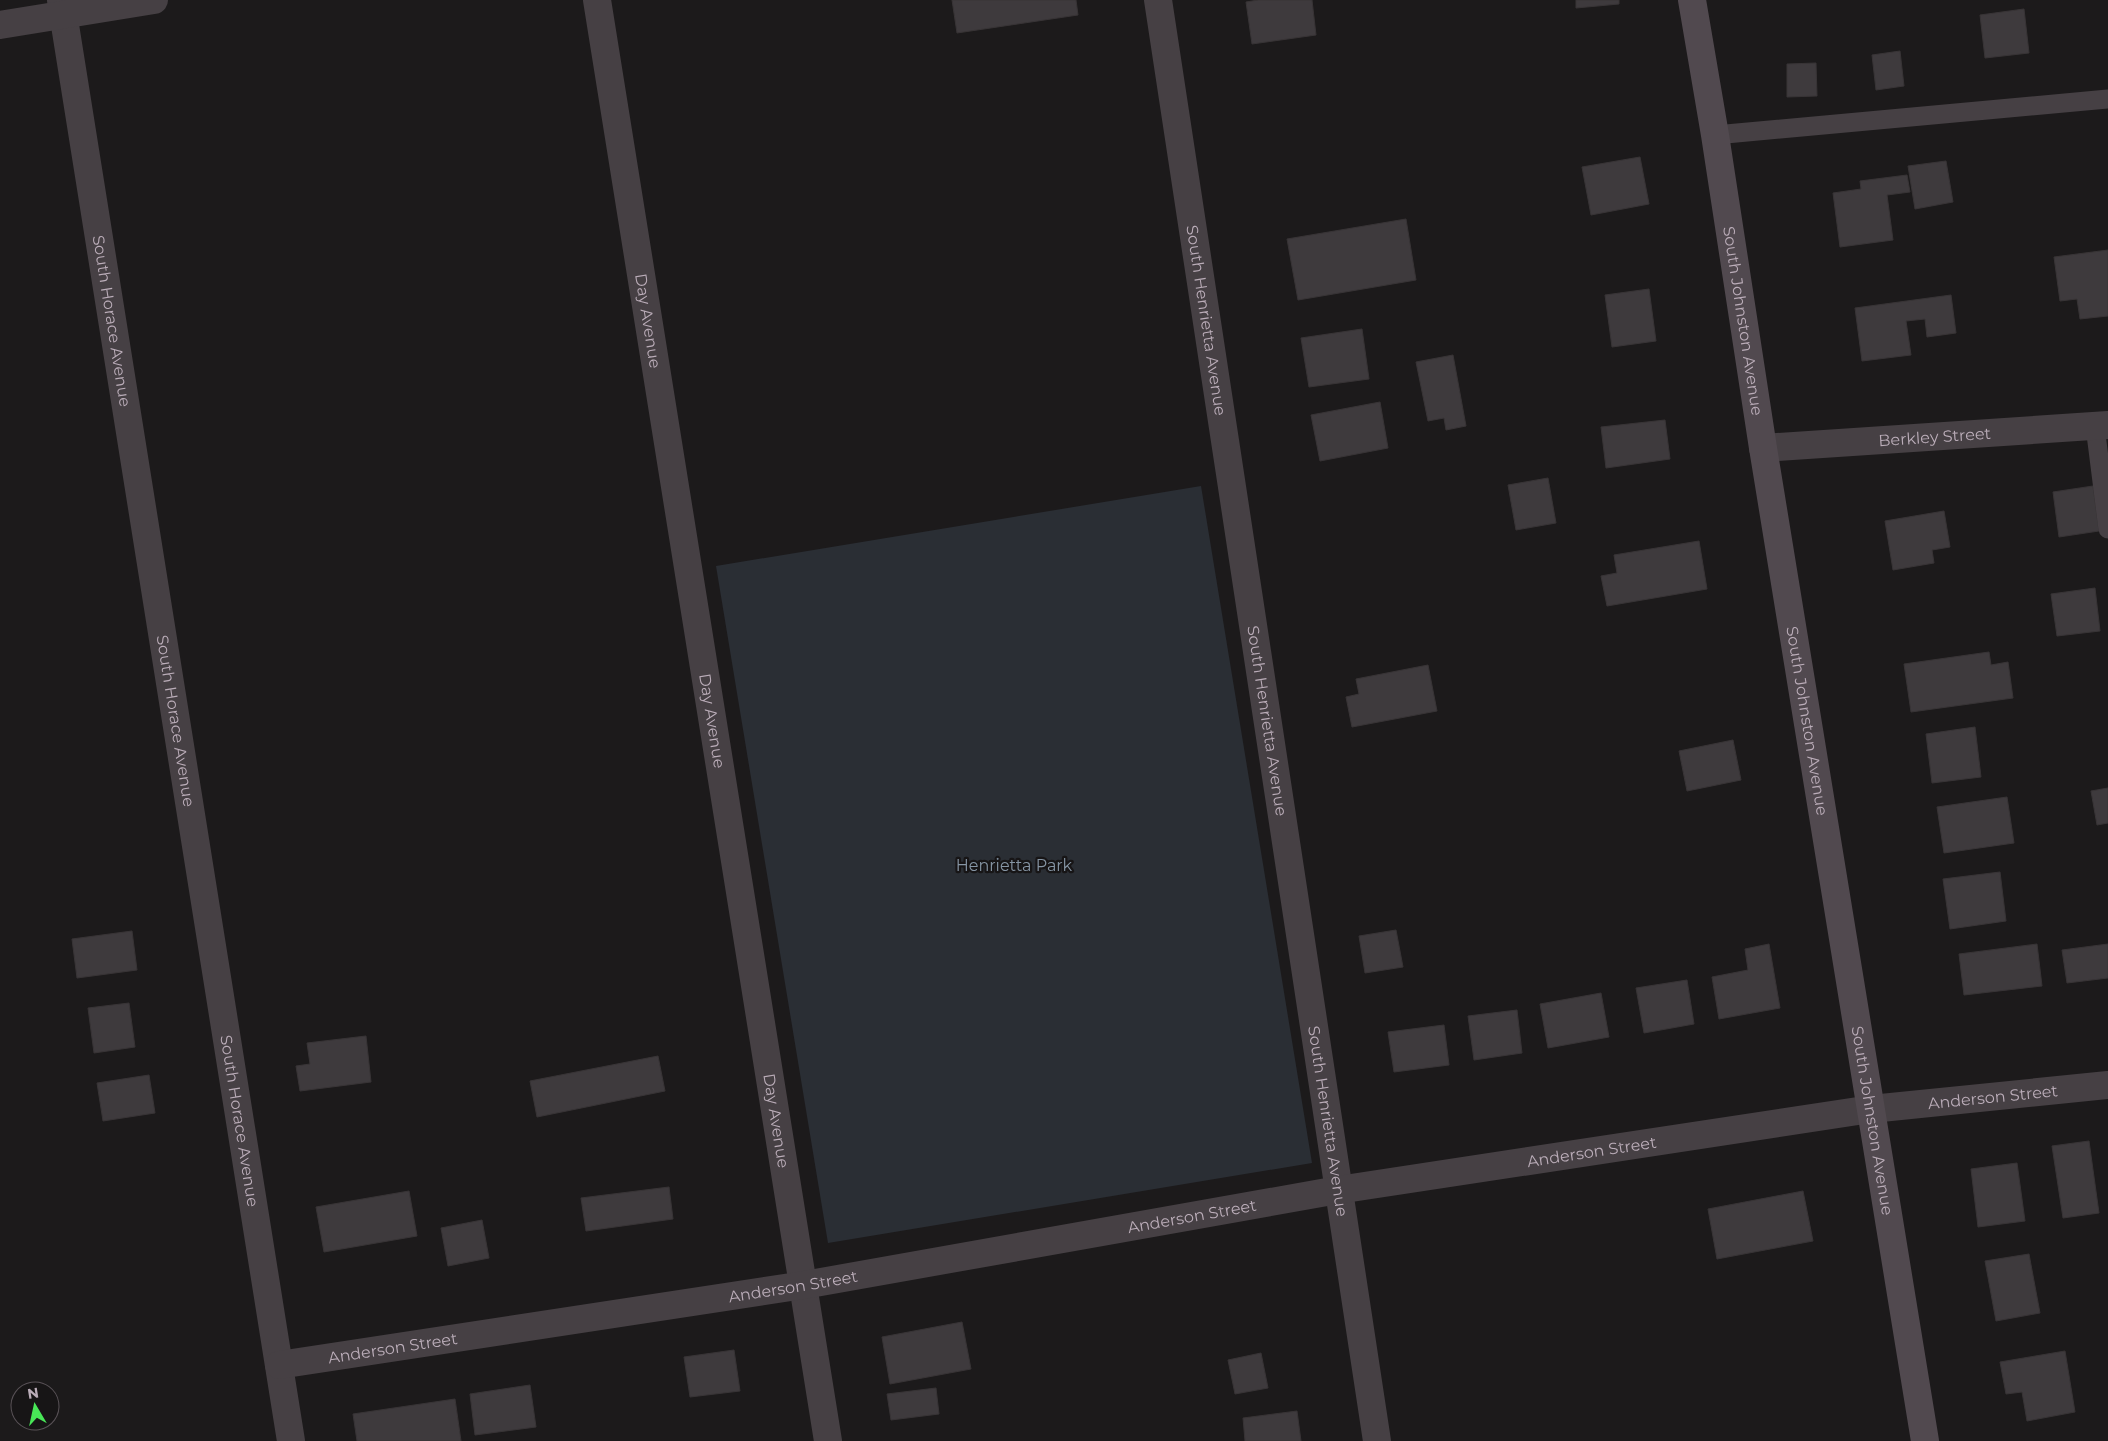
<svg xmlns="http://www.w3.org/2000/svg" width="2108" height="1441" font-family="Montserrat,sans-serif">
  <rect width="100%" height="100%" fill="#1c1a1b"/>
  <polygon fill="#2a2e34" points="1201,486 1312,1163 828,1243 716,566"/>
  <g fill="#3e3a3d" stroke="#383436">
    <polygon points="952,0 1076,0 1078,15 957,33"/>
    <polygon points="1258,0 1312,0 1316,35 1252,44 1246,2"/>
    <polygon points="1576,0 1619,0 1619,4 1576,8"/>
    <polygon points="2024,9 2029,53 1985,58 1980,15"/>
    <polygon points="1900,51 1904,86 1876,90 1872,55"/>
    <polygon points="1816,63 1817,96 1787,97 1787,64"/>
    <polygon points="1640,157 1649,204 1591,215 1582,167"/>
    <polygon points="1946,161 1953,202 1915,209 1908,166"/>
    <polygon points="1907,175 1910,192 1887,195 1893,240 1840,247 1833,193 1861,189 1860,181"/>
    <polygon points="1406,219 1416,280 1298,300 1287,239"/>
    <polygon points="2108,250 2108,316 2080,319 2077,299 2060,301 2054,257"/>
    <polygon points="1649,289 1656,341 1612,347 1605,295"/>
    <polygon points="1951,295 1956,333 1927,337 1925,319 1906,321 1911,355 1862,361 1855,308"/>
    <polygon points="1362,329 1369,379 1309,387 1301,338"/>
    <polygon points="1453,355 1466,426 1446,430 1444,418 1428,421 1416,362"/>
    <polygon points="1380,402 1388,448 1320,461 1311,415"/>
    <polygon points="1665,420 1670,459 1606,468 1601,427"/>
    <polygon points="1548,478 1556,523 1516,530 1508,485"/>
    <polygon points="2093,486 2099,531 2059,537 2053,492"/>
    <polygon points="1944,511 1950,547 1932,550 1934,563 1893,570 1885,521"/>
    <polygon points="1699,541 1707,589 1607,606 1601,576 1617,573 1614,555"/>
    <polygon points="2095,588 2100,631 2057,636 2051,594"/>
    <polygon points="1989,652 1991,665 2008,662 2013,698 1911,712 1904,664"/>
    <polygon points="1428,665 1437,711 1352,727 1346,697 1359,694 1356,679"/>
    <polygon points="1975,727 1981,777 1932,783 1926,734"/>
    <polygon points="1733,740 1741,780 1687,791 1679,751"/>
    <polygon points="2108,788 2108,823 2097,825 2091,791"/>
    <polygon points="2007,797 2014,843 1944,853 1937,807"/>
    <polygon points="2000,872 2006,921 1950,929 1943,879"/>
    <polygon points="1396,930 1403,967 1365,973 1359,936"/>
    <polygon points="132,931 137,970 77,978 72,939"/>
    <polygon points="1769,944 1780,1008 1719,1019 1712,977 1748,970 1745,949"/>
    <polygon points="2037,944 2042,986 1964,995 1959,954"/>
    <polygon points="2108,944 2108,978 2067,983 2062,950"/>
    <polygon points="1687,980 1694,1024 1644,1033 1636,988"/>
    <polygon points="1601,993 1609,1037 1548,1048 1540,1004"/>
    <polygon points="129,1003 135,1047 94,1053 88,1008"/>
    <polygon points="1517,1010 1522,1053 1474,1060 1468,1016"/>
    <polygon points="1444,1025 1449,1065 1394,1072 1388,1032"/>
    <polygon points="366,1036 371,1082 300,1091 296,1066 310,1064 307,1043"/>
    <polygon points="658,1056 665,1091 537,1117 530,1081"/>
    <polygon points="149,1075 155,1113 103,1121 97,1083"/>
    <polygon points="2089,1141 2099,1213 2063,1218 2052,1146"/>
    <polygon points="2017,1163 2025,1221 1978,1227 1971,1169"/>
    <polygon points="669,1187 673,1219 586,1231 581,1198"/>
    <polygon points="409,1191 417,1236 324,1252 316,1207"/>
    <polygon points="1803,1191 1813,1241 1717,1259 1708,1209"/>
    <polygon points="482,1220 489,1258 448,1266 441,1228"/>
    <polygon points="2029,1254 2040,1313 1996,1321 1985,1261"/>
    <polygon points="962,1322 971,1369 890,1384 882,1337"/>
    <polygon points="734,1350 740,1391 690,1397 684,1357"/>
    <polygon points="2065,1351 2075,1412 2027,1421 2022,1392 2006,1394 2000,1362"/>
    <polygon points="1261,1353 1268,1388 1235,1394 1228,1360"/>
    <polygon points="530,1385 536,1427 475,1435 470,1394"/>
    <polygon points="936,1388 939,1414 891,1420 887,1394"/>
    <polygon points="455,1399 461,1441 357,1441 353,1414"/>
    <polygon points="1297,1411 1301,1441 1245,1441 1243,1418"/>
  </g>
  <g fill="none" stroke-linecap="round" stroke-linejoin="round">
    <g stroke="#464044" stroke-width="19">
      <polyline points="1715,135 2108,99"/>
      <polyline points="2095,426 2108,529"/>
    </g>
    <g stroke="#464044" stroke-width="28">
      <path id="s1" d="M61 0 291 1441"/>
      <path id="s2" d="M597 0 828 1441"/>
      <path id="s3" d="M1158 0 1377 1441"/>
      <polyline points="0,25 154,0"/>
      <path id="s4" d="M1763 448 2108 425"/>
      <path id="s5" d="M279 1365 804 1285 1338 1190 1871 1109 2108 1085"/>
    </g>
    <path stroke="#51494f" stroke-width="28" id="s6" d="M1692 0 1715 135 1763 448 1925 1441"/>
  </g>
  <g text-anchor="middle" stroke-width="4.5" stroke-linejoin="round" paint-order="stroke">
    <g font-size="16" fill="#bbadb9" stroke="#171516">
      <text dy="6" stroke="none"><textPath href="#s3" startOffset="324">South Henrietta Avenue</textPath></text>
      <text dy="6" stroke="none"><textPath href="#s1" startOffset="325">South Horace Avenue</textPath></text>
      <text dy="6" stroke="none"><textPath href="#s2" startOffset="325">Day Avenue</textPath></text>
      <text dy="6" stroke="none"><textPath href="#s6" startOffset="325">South Johnston Avenue</textPath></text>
      <text dy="6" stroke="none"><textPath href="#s4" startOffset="172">Berkley Street</textPath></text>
      <text dy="6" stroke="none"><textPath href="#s1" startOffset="730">South Horace Avenue</textPath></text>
      <text dy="6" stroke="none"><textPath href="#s2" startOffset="730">Day Avenue</textPath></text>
      <text dy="6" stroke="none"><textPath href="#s3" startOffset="729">South Henrietta Avenue</textPath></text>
      <text dy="6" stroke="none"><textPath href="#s6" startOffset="730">South Johnston Avenue</textPath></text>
      <text dy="6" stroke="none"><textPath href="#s5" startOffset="1735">Anderson Street</textPath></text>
      <text dy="6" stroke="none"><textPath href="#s1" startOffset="1135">South Horace Avenue</textPath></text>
      <text dy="6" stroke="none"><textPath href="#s2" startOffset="1135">Day Avenue</textPath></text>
      <text dy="6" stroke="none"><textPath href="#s6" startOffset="1135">South Johnston Avenue</textPath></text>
      <text dy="6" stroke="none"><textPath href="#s3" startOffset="1134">South Henrietta Avenue</textPath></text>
      <text dy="6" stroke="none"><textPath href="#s5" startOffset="1330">Anderson Street</textPath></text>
      <text dy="6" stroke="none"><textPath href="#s5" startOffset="925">Anderson Street</textPath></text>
      <text dy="6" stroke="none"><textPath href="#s5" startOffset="520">Anderson Street</textPath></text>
      <text dy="6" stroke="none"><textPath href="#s5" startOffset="115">Anderson Street</textPath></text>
    </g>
    <g font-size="16" fill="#8695a4" stroke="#171516">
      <text x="1014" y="871">Henrietta Park</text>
    </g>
  </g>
  <g transform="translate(35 1406) rotate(351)"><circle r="24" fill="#171516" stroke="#595257"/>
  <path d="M0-4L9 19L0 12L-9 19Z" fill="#48e657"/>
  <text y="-8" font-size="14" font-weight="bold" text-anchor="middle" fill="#bbadb9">N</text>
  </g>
</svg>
